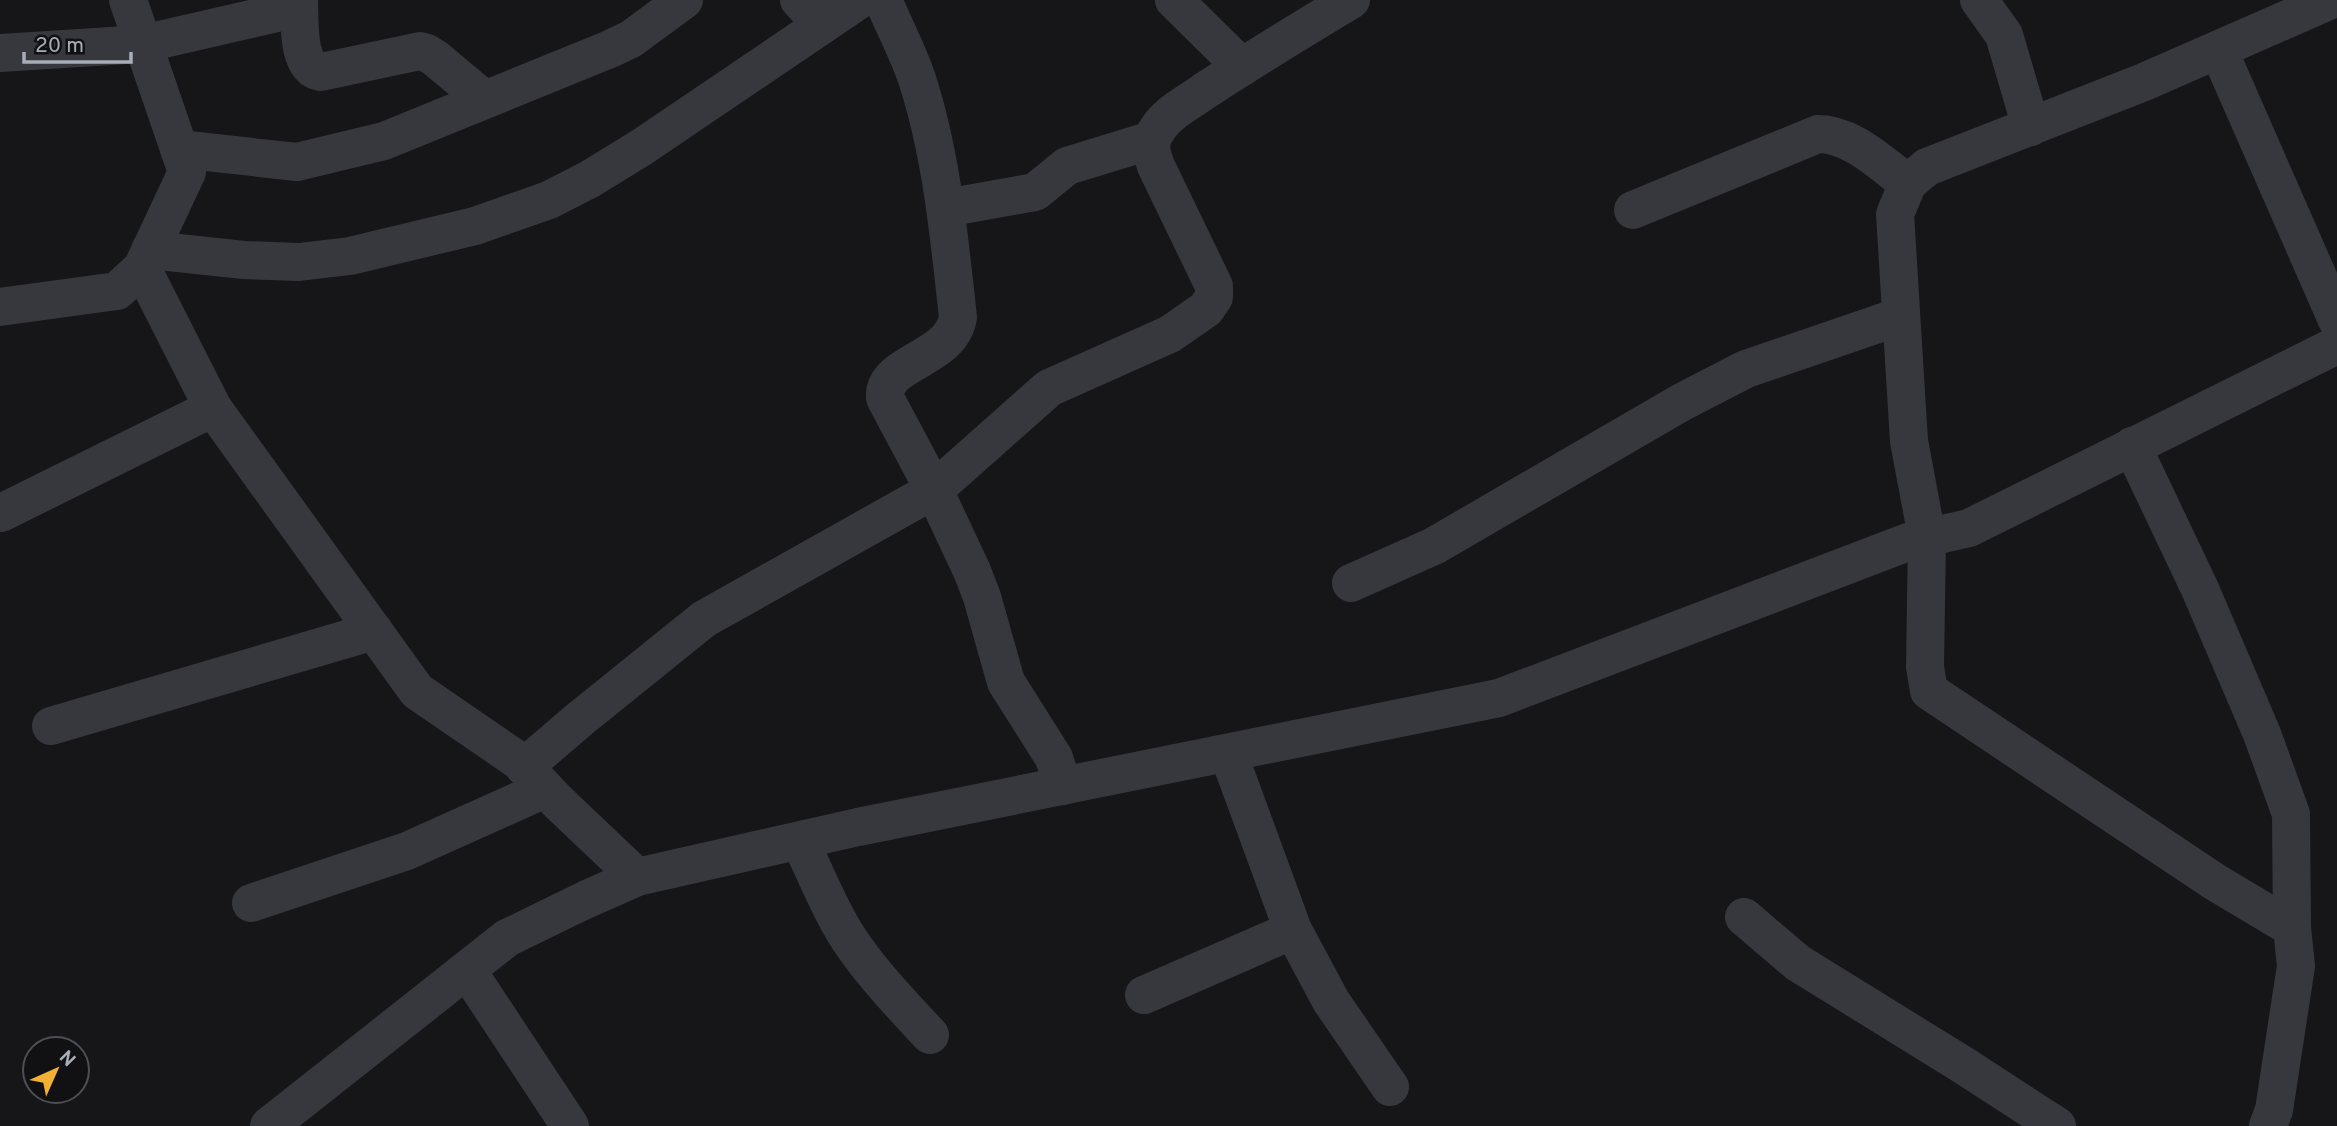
<svg xmlns="http://www.w3.org/2000/svg" width="2337" height="1126" font-family="Overpass,sans-serif">
  <rect width="100%" height="100%" fill="#161618"/>
  <g fill="none" stroke-linecap="round" stroke-linejoin="round">
    <g stroke="#37383d" stroke-width="38">
      <path d="M299 0C300 20 296 68 321 72L420 51 427 53 435 58 484 99"/>
      <polyline points="799,0 822,25"/>
      <path d="M883 0C894 26 908 52 917 79 942 156 949 237 958 317 951 361 882 361 885 398L934 490 972 571 982 597 1006 682 1054 758 1063 786"/>
      <polyline points="1174,0 1242,67"/>
      <polyline points="1979,0 2004,35 2031,127"/>
      <polyline points="2219,51 2337,320"/>
      <polyline points="0,53 142,44 299,8"/>
      <polyline points="179,149 297,162 384,141 610,49 631,39 684,0"/>
      <polyline points="946,208 1035,192 1067,166 1152,140"/>
      <path d="M1633 210 1818 134C1852 134 1881 164 1908 183"/>
      <polyline points="150,250 244,260 299,262 350,256 475,226 549,200 590,179 642,147 859,0"/>
      <polyline points="142,268 213,408 417,691 519,761 558,802 637,877"/>
      <polyline points="0,307 117,291 142,268 187,172 128,0"/>
      <polyline points="2132,446 2200,589 2262,734 2291,814 2292,928"/>
      <polyline points="1,513 213,408"/>
      <polyline points="1351,583 1434,546 1682,402 1746,369 1901,316"/>
      <polyline points="51,726 374,631"/>
      <polyline points="1228,753 1293,930 1331,1001 1390,1087"/>
      <path d="M524 767 580 719 704 619 934 490 1049 388 1170 334 1206 309 1214 297V286L1156 166C1151 152 1148 142 1157 130 1167 113 1188 103 1203 92 1252 60 1301 30 1351 0"/>
      <path d="M800 841C817 876 832 916 855 948 877 979 904 1007 930 1035"/>
      <polyline points="251,903 407,851 545,789"/>
      <polyline points="1744,917 1798,963 1963,1065 2057,1126"/>
      <polyline points="467,970 570,1126"/>
      <polyline points="1144,995 1293,930"/>
      <polyline points="269,1126 507,938 585,900 637,877 858,827 1499,698 1908,542 1969,528 2337,345"/>
      <polyline points="2268,1126 2274,1110 2296,966 2292,928 2215,882 1929,691 1925,667 1927,537 1909,441 1895,214 1908,183 1927,167 2144,82 2331,0"/>
    </g>
  </g>
  <g transform="translate(56 1070) rotate(45)"><circle r="33" fill="#111113" stroke="#4d4f55" stroke-width="2"/>
  <path d="M0-5L12 26L0 18L-12 26Z" fill="#f2b134"/>
  <text y="-10" font-size="19" font-weight="bold" text-anchor="middle" fill="#a8adb8">N</text>
  </g>
  <path d="M24 52v10h107v-10" fill="none" stroke="#a8adb8" stroke-width="3.5"/>
  <text x="35" y="52" font-size="21" fill="#a8adb8" stroke="#111113" stroke-width="5" paint-order="stroke">20 m</text>
</svg>
